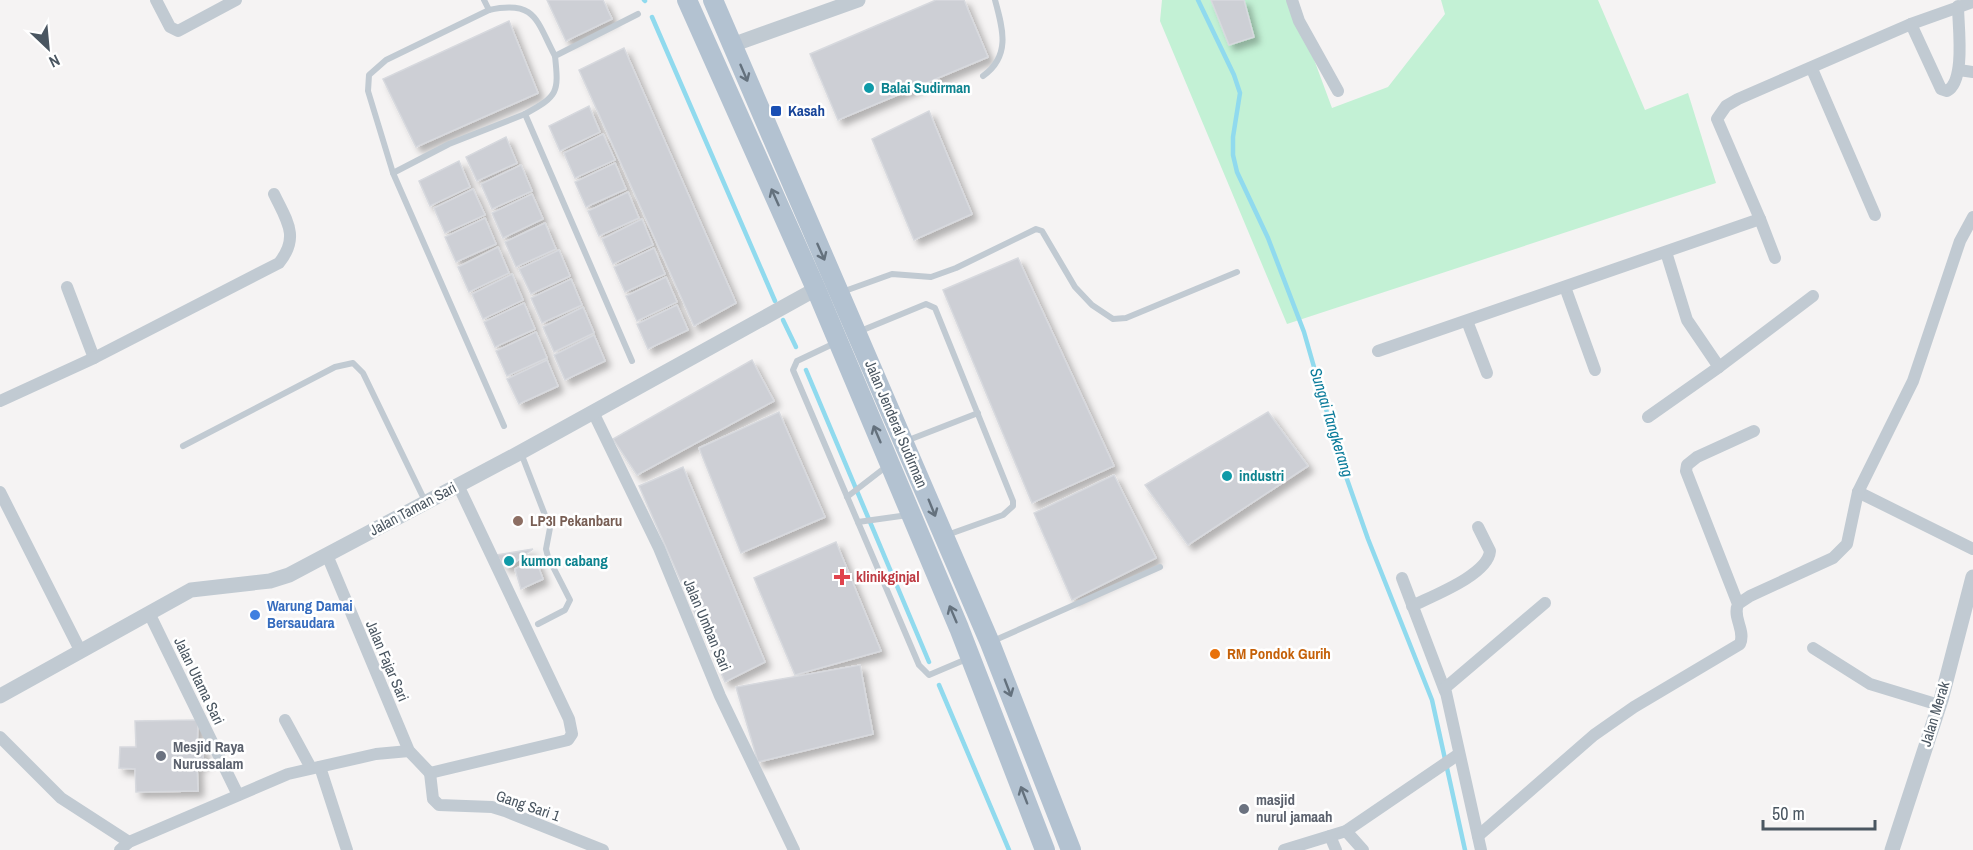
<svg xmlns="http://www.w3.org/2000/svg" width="1973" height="850" font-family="'Archivo Narrow',sans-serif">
  <defs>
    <filter id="shadow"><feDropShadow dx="5.5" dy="5.5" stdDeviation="3" flood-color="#0004"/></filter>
  </defs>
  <rect width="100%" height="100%" fill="#f5f3f3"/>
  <polygon fill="#c3f1d5" points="1162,0 1292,0 1332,108 1388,87 1445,14 1441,0 1598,0 1645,110 1688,93 1716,183 1287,324 1160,21"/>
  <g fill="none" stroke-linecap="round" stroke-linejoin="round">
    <g stroke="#90daee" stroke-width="4.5">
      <polyline points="644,0 645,1"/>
      <polyline points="1198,0 1234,75 1240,93 1233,137 1233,155 1237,172 1268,238 1304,332 1342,465 1368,539 1432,700 1465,850"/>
      <polyline points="652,17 775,301"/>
      <polyline points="783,320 796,347"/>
      <polyline points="806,370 929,662"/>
      <polyline points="939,685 1009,850"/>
    </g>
  </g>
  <g fill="#cdcfd5" stroke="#d7d9de" stroke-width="1.5" filter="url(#shadow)">
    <polygon points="547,0 603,0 612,19 566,41"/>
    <polygon points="936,0 964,0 988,57 838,120 810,54"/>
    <polygon points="1211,0 1244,0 1254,37 1229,45"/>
    <polygon points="509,21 538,93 416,147 383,79"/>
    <polygon points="624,48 736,303 694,326 579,70"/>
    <polygon points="589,106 600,132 560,151 549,126"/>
    <polygon points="929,111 972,214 914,240 872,139"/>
    <polygon points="603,134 615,160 575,178 564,153"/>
    <polygon points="506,137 517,163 477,181 466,157"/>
    <polygon points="459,161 470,187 430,206 419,181"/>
    <polygon points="615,163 626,189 586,207 575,182"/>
    <polygon points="521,165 532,191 492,209 481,184"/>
    <polygon points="473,189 485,215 445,233 434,208"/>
    <polygon points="628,192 639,218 599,236 588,211"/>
    <polygon points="532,194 543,219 503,238 492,213"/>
    <polygon points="485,218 496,244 456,262 445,237"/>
    <polygon points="642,219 653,245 613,264 602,239"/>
    <polygon points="545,223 556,249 516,267 505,242"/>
    <polygon points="498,247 509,273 469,292 458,267"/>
    <polygon points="654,248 665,274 625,292 614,267"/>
    <polygon points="559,250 570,276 531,294 519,269"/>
    <polygon points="1018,258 1114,466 1032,503 943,290"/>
    <polygon points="512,274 523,300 483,319 472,294"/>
    <polygon points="666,277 677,302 637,321 626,296"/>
    <polygon points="571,279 582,305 542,323 531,298"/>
    <polygon points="524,303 535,329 495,347 484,322"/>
    <polygon points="677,305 688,330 648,349 637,324"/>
    <polygon points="583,307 594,333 554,352 543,327"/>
    <polygon points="536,332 547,358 507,376 496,351"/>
    <polygon points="594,335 605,361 565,380 554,355"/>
    <polygon points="547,360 558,386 519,404 507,379"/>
    <polygon points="752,360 774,401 637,475 613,439"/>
    <polygon points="779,412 825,517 741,553 699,448"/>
    <polygon points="1268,412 1308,466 1188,545 1145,485"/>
    <polygon points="683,467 765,662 725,682 639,486"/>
    <polygon points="1114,475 1156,558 1072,600 1034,513"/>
    <polygon points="836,542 881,651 795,675 754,578"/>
    <polygon points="533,549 507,568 496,555"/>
    <polygon points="535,558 543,579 521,589 515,569"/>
    <polygon points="860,665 873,734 758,762 736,687"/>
    <polygon points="198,720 197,747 203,748 203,764 197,765 198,791 136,792 135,769 119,768 120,747 136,747 135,721"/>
  </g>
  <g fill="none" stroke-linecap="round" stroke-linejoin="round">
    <g stroke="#c1cad2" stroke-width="6">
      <path d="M489 10C536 0 536 20 555 56"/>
      <path d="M983 76C1011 56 1003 29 995 0"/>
      <polyline points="393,173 368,91 369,75 386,60 489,10 484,0"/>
      <polyline points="842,292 892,274 931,277 956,268 1036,229 1042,231 1075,287 1092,305 1113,319 1126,318 1237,272"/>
      <polyline points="858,332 926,304 935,308 1013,501 1013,506 1003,515 947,535"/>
      <polyline points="835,343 797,361 793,370 919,665 929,675 969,658"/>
      <path d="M632 361 525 114C558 96 559 93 555 56L638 14"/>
      <polyline points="504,426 393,173 449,144 525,114"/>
      <polyline points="906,441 978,413"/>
      <polyline points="183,446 335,367 353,363 363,373 425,501"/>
      <polyline points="521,453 550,528 546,549 548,557 570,600 565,610 538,624"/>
      <polyline points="847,497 887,466"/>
      <polyline points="858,522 908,515"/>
      <polyline points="993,641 1160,567"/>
    </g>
    <g stroke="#c1cad2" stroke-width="12">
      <polyline points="156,0 170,27 178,31 236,0"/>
      <polyline points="1292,0 1299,21 1338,91"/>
      <path d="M1911 24 1941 89 1947 91C1966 81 1958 25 1958 6"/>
      <polyline points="1812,69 1875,215"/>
      <polyline points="1959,70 1973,72"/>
      <polyline points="1760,219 1775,258"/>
      <polyline points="67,287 94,358"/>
      <polyline points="1565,287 1595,370"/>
      <polyline points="1467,321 1487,373"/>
      <polyline points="1378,351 1760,219 1717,119 1726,106 1738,99 1911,24 1973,2"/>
      <polyline points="1719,367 1813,296"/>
      <path d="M0 401 94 358 279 263C300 237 287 221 274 194"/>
      <polyline points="593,412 659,548 720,696 794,850"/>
      <polyline points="1648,417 1719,367 1687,320 1666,252"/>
      <polyline points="0,492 81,652"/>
      <polyline points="1858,492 1973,549"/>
      <polyline points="327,555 409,751 430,773"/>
      <polyline points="1402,578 1445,691"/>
      <polyline points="1738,604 1750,596 1833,558 1847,544 1858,492 1913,381 1960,241 1973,217"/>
      <path d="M1412 606C1432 596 1488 575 1490 551L1478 527"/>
      <polyline points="149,613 238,795"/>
      <polyline points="1813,648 1870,684 1939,705"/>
      <polyline points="285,720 311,768"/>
      <polyline points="0,737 61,798 129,842"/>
      <polyline points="320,767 347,850"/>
      <polyline points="430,773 568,740 572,734 569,719 458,485"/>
      <polyline points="430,773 433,799 439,805 492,807 505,811 603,850"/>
      <polyline points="1346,831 1363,850"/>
      <polyline points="1330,836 1336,850"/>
      <path d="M1478 836 1594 735 1634 707 1740 644C1746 630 1732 618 1738 604L1686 471 1687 465 1697 457 1754 431"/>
      <polyline points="120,850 129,842 288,774 376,754 409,751"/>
      <polyline points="1284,850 1346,831 1459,754"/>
      <polyline points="1481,850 1445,688 1545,603"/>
    </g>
    <g stroke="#c1cad2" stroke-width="15">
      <polyline points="732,45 858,0"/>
      <polyline points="0,696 191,590 270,581 289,575 521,452 816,289"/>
      <polyline points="1892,850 1941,700 1973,577"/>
    </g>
    <g stroke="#b3c2d1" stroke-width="20">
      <polyline points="687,0 816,289 959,628 1045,850"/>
      <polyline points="713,0 990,643 1071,850"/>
    </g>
  </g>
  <defs><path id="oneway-shaft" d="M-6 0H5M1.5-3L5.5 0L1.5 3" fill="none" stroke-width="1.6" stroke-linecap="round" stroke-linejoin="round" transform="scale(1.5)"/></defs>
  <g stroke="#64717d">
    <use href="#oneway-shaft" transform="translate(744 73) rotate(67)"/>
    <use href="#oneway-shaft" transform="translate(775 197) rotate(-114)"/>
    <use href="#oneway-shaft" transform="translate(821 252) rotate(66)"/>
    <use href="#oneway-shaft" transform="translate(877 434) rotate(-113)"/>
    <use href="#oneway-shaft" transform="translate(932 508) rotate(68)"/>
    <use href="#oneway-shaft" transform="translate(953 614) rotate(-113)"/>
    <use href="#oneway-shaft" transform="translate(1008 688) rotate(69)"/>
    <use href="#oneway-shaft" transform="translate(1024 795) rotate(-111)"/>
  </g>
  <g fill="#0f9aa8" stroke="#fff" stroke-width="2">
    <circle cx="869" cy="88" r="6"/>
    <circle cx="1227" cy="476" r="6"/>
    <circle cx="509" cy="561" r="6"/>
  </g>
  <rect fill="#1a4fb4" stroke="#fff" stroke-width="2" x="770" y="105" width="12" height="12" rx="3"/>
  <circle fill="#8d6e63" stroke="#fff" stroke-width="2" cx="518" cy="521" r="6"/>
  <path fill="#e0444e" stroke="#fff" stroke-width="2" d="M839 568h6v6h6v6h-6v6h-6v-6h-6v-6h6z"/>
  <circle fill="#3f7fe0" stroke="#fff" stroke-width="2" cx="255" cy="615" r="6"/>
  <circle fill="#e8710a" stroke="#fff" stroke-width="2" cx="1215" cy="654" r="6"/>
  <g fill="#6b7280" stroke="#fff" stroke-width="2">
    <circle cx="161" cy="756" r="6"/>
    <circle cx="1244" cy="809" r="6"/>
  </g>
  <g text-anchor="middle" stroke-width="5" stroke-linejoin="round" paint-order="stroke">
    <g font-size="15" font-weight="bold" fill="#0d838f" stroke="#fff" text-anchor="start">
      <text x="881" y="93">Balai Sudirman</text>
      <text x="1239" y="481">industri</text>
      <text x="521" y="566">kumon cabang</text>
    </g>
    <g font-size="15" font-weight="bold" fill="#164399" stroke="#fff" text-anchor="start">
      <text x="788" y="116">Kasah</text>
    </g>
    <g font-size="15" fill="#4a5661" stroke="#fff">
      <text transform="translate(896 424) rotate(67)" y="5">Jalan Jenderal Sudirman</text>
      <text transform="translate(413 509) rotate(-28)" y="5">Jalan Taman Sari</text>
      <text transform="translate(707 625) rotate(67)" y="5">Jalan Umban Sari</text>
      <text transform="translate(387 661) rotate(67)" y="5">Jalan Fajar Sari</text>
      <text transform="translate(199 681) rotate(64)" y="5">Jalan Utama Sari</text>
      <text transform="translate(1935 714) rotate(-73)" y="5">Jalan Merak</text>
      <text transform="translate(528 806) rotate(19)" y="5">Gang Sari 1</text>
    </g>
    <g font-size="15" font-weight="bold" fill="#785e54" stroke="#fff" text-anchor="start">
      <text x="530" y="526">LP3I Pekanbaru</text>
    </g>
    <g font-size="15" font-weight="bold" fill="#be3a42" stroke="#fff" text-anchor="start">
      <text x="856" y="582">klinikginjal</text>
    </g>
    <g font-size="15" font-weight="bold" fill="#366cbe" stroke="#fff" text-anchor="start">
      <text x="267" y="611">Warung Damai<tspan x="267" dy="17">Bersaudara</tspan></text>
    </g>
    <g font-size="15" font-weight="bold" fill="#c56008" stroke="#fff" text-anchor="start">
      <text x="1227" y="659">RM Pondok Gurih</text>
    </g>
    <g font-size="15" font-weight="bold" fill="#5b616d" stroke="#fff" text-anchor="start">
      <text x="173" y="752">Mesjid Raya<tspan x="173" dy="17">Nurussalam</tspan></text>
      <text x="1256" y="805">masjid<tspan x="1256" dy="17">nurul jamaah</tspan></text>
    </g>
    <g font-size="16" font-style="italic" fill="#0c7c9b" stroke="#fff">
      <text transform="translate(1332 422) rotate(73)" y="6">Sungai Tangkerang</text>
    </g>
  </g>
  <g transform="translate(48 48) rotate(154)" stroke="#ffffff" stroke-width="4.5" paint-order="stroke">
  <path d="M0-4.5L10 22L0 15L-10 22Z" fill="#4a5661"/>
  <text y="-9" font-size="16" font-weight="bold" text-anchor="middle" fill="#4a5661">N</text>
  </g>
  <path d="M1763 820v9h112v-9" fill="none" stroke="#4a5661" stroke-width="3"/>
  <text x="1772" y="820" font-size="18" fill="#4a5661" stroke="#ffffff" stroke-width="4.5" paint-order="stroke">50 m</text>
</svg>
